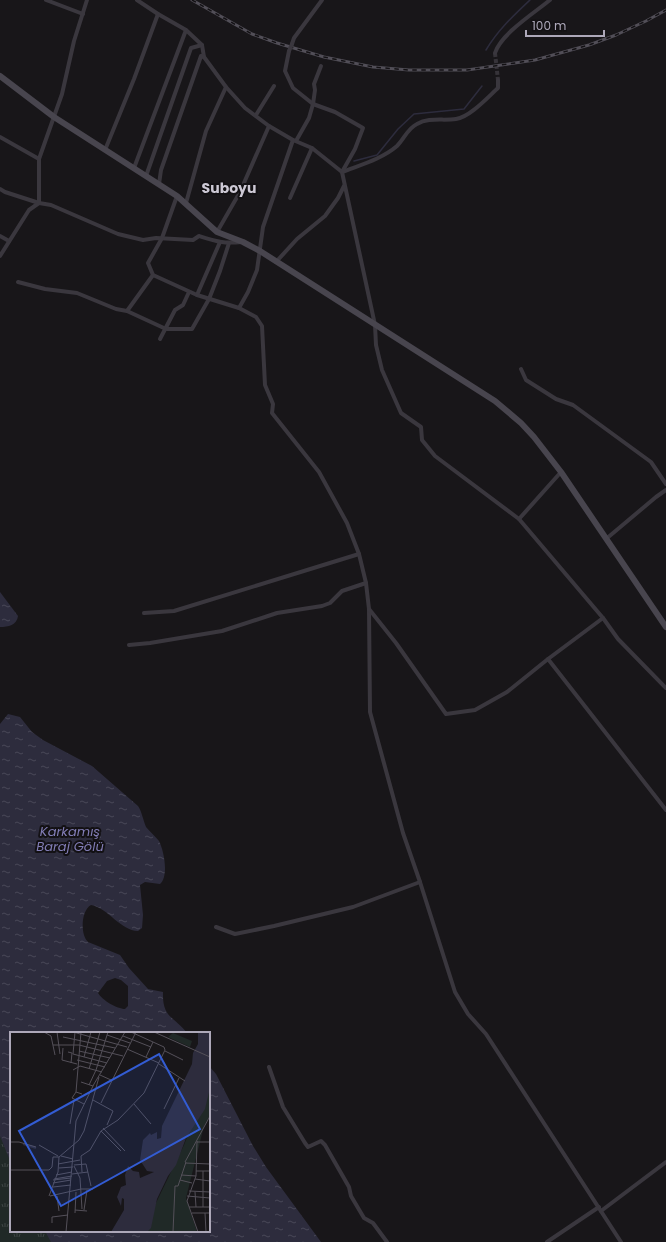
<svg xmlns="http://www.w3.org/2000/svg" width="666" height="1242" font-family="Poppins,sans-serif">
  <defs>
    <pattern id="grass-tufts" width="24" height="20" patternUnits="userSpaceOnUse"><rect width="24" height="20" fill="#202927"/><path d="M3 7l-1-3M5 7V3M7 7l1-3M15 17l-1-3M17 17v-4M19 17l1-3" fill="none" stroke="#3e4544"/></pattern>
    <pattern id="water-ripples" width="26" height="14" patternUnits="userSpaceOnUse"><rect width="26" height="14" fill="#2d2c3d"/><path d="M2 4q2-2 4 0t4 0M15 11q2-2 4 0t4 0" fill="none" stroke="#494857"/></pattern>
  </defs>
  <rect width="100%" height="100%" fill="#181619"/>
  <polygon fill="url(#grass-tufts)" points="0,1115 11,1136 11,1231 64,1231 70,1242 0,1242"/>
  <g fill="url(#water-ripples)" fill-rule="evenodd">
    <path d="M0 592 18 616C17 625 8 627 0 627Z"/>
    <path d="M8 714 20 717 32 732 43 740 92 766 138 806C142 812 143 820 146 827 150 832 155 836 159 841 164 851 169 876 160 884L145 882 140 885 143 915 142 928 138 931C121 931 108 908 91 905 81 910 80 935 88 942L120 955 129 968 148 989 163 992C162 1018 174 1016 187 1033H11V1163L0 1136V724ZM115 978 121 980 128 986V1006L125 1009C117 1009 102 1000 98 993L107 981Z"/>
    <polygon points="209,1066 216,1074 253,1146 266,1167 321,1242 51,1242 45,1231 209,1231"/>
  </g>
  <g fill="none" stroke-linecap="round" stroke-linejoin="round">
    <g stroke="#2d2c3d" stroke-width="1.5">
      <path d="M486 50C498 30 513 16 530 0"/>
      <polyline points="354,161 377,155 398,129 414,114 464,109 482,86"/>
    </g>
    <polyline stroke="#363339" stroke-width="4" stroke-dasharray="4 2" stroke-linecap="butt" points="495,53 498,80"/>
    <g stroke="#3a373e" stroke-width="4">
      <polyline points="46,0 83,14"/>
      <polyline points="137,0 158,14 186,30 202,45 204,57 226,87 245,108 269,126 293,140 312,148 342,172 375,325 376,345 382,370 401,413 421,427 422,440 435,456 519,519 603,618 618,639 666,688"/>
      <polyline points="292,44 294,38 322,0"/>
      <polyline points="289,51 285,71 293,88 313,104 335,112 363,128 355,149 342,172"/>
      <path d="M495 53C501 34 534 13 550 0"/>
      <polyline points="256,115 274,86"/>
      <polyline points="0,137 39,159"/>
      <polyline points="296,141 309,118 313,104 315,90 314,84 321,66"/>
      <polyline points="105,150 134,79 158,14"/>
      <polyline points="134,168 186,30"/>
      <path d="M342 172C360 165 382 159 397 146 404 139 408 128 417 124 429 117 443 121 456 119 470 117 488 97 498 88V80"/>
      <polyline points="146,176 191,48 202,45"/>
      <polyline points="159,184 161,170 201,56 204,57"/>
      <path d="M0 189 5 192 39 203 51 205 118 234 143 240 156 238 193 240 199 236C215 241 224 244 241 242"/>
      <polyline points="177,196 162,238 148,263 153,275 197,295 239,308 256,317 262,326 265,385 273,404 272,413 319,472 347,523 359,554 366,583 369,609 370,712 403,833 420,882 455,992 468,1014 486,1034 621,1242"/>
      <polyline points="290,198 312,148"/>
      <polyline points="186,203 206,131 226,87"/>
      <polyline points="217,232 240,192 269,126"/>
      <polyline points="0,236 9,241"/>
      <polyline points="0,256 29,210 39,203 39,159 62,94 74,41 87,0"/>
      <polyline points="276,262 297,239 325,216 338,198 344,186"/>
      <polyline points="18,282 45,289 77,293 116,309 127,311 166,329 192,329 209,299 220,271 229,243"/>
      <polyline points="197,295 220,242"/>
      <polyline points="239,308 248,292 257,270 263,227 293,140"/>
      <polyline points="127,311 153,275"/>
      <polyline points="160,339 175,310 183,305 189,292"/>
      <polyline points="521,369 526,380 556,399 573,405 651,462 666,484"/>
      <polyline points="519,519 561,472"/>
      <polyline points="606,539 656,497 666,490"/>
      <polyline points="369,609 396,643 446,714 475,710 507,692 548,659 603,618"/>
      <polyline points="144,613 174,611 359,554"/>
      <polyline points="129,645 150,643 222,631 277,613 322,606 330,603 342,591 366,583"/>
      <polyline points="548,659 666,810"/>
      <polyline points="216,927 235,934 274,926 353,907 420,882"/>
      <polyline points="269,1067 283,1107 305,1143 308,1147 321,1141 325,1145 349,1187 351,1196 364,1218 373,1223 387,1242"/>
      <polyline points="601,1211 666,1162"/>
      <polyline points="547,1242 599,1207"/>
    </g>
    <polyline stroke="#48454e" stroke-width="6" points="0,76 54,117 177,196 217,232 243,242 260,251 495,401 521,423 534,437 561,472 666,627"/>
    <defs>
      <polyline id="rail" points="192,0 252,34 277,43 324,57 373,67 409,70 467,70 535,60 589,45 616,35 646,21 666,10"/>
    </defs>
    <use href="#rail" stroke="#514e57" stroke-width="3"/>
    <use href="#rail" stroke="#131114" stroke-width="1.5" stroke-dasharray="4.5" stroke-linecap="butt"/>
    <polyline stroke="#3a373e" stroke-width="4" points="289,51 292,44"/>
  </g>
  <g text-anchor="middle" stroke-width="4" stroke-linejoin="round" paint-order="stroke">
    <g font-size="13" font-style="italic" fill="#827db6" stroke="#131114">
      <text x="70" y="836">Karkamış<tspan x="70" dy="15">Baraj Gölü</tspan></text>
    </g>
    <g font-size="14" font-weight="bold" fill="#cdc9d5" stroke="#131114">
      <text x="229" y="193">Suboyu</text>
    </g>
  </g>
  <g transform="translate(10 1032)">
    <rect width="200" height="200" fill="#181619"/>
    <path d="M200 47V83L194 94 176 166 187 200H132L174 113Z" fill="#202927"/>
    <path d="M163 1 182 9 180 15 158 5Z" fill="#202927"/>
    <path d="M188 0H200V56L195 77 176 106 166 133 158 144 147 167 141 196 137 200H101L114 178V167L112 166 111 174 107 165 111 155 116 153 115 143 118 134 123 139 129 140 130 146 144 140 137 139 130 128 133 108 140 101 141 103 147 100V107L151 106 152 94 182 32 183 21 188 12Z" fill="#2d2c3d"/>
    <path fill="none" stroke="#2d2c3d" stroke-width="2" d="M13 112 26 116"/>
    <path fill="none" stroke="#545059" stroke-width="1" d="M34 0 41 4 45 23M47 0 50 22M63 0 117 15M65 0 63 22 97 31M144 0 200 25M97 3 120 11M113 4 141 15M53 5 105 16M43 13H69L113 24M53 16 52 28 67 32M117 17 149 31M69 19 100 26M155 19 173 28M58 20 62 21 61 31M74 25 81 0M136 25 143 10M67 28 95 35M149 32 175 49M79 37 90 0M63 38 70 34 92 40M86 38 98 0M90 43 101 48M71 50 83 54M79 53 86 38M66 60 71 0M72 62 66 60 62 66 74 72M83 68 103 79 97 93M91 71 126 0M124 72 141 92M154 77 169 46M60 92 64 68M93 96 115 119M91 99 111 119M187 109 186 144 177 169 188 200M0 110H9L26 115M187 110H200M29 113 48 124M51 124 63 127M175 130 200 84M175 131 200 132M48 132 70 128M64 133 76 132 81 154M64 134 70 146 72 177M49 136 63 135M0 138H39L42 135 43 125H49M186 139H200M72 140 71 124 80 118 91 99 108 88 134 61 155 18 154 15 121 0M62 142 78 140M46 143 62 140M171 143 186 144M44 147 62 144M185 147 200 149M43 148 61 146M170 148 182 151M43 151 61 148M43 155 61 153M179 159 200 160M185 160 186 175M39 164 48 140 49 125 69 108 74 99 89 45M40 164 71 157H83M47 164 49 179M177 164 200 166M179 175H200M193 175V139M65 178 77 179M74 178 77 158M65 181 66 160M182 181H200M195 181 196 200M42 191V185L58 183M56 200 66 89 84 52 115 0M163 200 165 154H168L176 130"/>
    <path fill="#335cd3" fill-opacity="0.15" stroke="#335cd3" stroke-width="2" d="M149 22 190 97 51 174 9 99Z"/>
    <rect width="200" height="200" fill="none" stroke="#ada8b9" stroke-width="2"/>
  </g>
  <path d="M526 30v6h78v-6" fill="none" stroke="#ada8b9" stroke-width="2"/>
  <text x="532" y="30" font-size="12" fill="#ada8b9" stroke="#131114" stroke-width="3" paint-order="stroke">100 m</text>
</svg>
